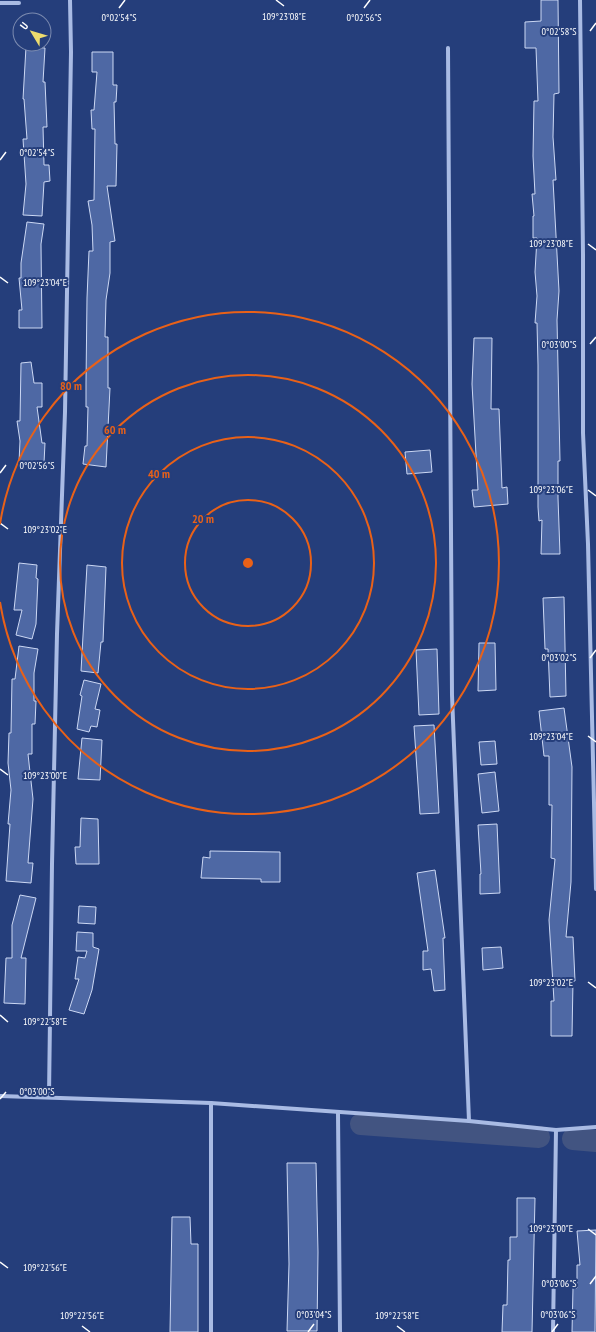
<svg xmlns="http://www.w3.org/2000/svg" width="596" height="1332" font-family="'PT Sans Narrow',sans-serif">
  <rect width="100%" height="100%" fill="#253e7b"/>
  <g fill="none" stroke-linecap="round" stroke-linejoin="round">
    <g stroke="#425481" stroke-width="22">
      <polyline points="361,1124 539,1137"/>
      <polyline points="573,1139 596,1141"/>
    </g>
  </g>
  <g fill="#4e68a4" stroke="#ccd8f4">
    <polygon points="541,0 558,0 559,93 554,94 553,137 556,180 553,180 559,291 557,320 560,461 558,461 558,498 560,554 541,554 542,520 539,521 538,507 538,365 537,323 535,323 537,296 535,272 537,238 533,238 533,216 534,216 532,194 535,194 533,156 534,101 538,101 536,48 525,48 525,22 541,21"/>
    <polygon points="26,47 45,48 43,82 45,82 47,127 43,127 44,165 49,165 50,181 44,182 42,216 23,215 26,184 23,139 27,139 24,99 23,99"/>
    <polygon points="92,52 113,52 113,85 117,85 116,102 114,102 115,144 117,144 116,186 107,186 115,241 110,242 110,273 106,300 105,337 108,337 108,388 110,388 106,467 83,464 85,446 87,446 88,407 86,407 86,383 87,298 89,251 93,251 92,225 88,201 94,200 95,129 92,129 91,110 94,110 97,72 92,72"/>
    <polygon points="27,222 44,224 41,244 42,328 19,328 19,310 22,310 19,278 21,278 21,263"/>
    <polygon points="474,338 492,338 491,409 499,409 502,488 507,487 508,504 474,507 472,490 478,490 472,384"/>
    <polygon points="31,362 34,383 42,383 42,407 37,407 42,443 45,443 44,463 19,462 20,441 17,421 20,421 21,363"/>
    <polygon points="430,450 432,472 407,474 405,452"/>
    <polygon points="19,563 37,565 36,578 38,579 36,624 32,639 16,635 22,610 14,610"/>
    <polygon points="87,565 106,567 103,642 101,642 98,673 81,671"/>
    <polygon points="564,597 566,696 550,697 548,649 545,649 543,598"/>
    <polygon points="479,643 495,643 496,690 478,691"/>
    <polygon points="19,646 38,649 34,673 34,701 36,701 35,724 32,724 32,754 28,754 33,799 28,863 33,863 31,883 6,881 10,824 8,824 11,790 8,763 9,733 11,733 12,679 15,679"/>
    <polygon points="437,649 439,714 419,715 416,650"/>
    <polygon points="84,680 101,684 95,709 100,710 97,727 91,726 89,732 77,729 82,696 80,695"/>
    <polygon points="564,708 572,767 571,882 566,937 573,937 575,981 573,981 572,1036 551,1036 551,1001 554,1001 549,920 555,859 551,858 552,805 549,805 549,756 544,756 539,711"/>
    <polygon points="434,725 439,813 420,814 414,726"/>
    <polygon points="82,738 102,740 100,780 78,779"/>
    <polygon points="495,741 497,764 481,765 479,742"/>
    <polygon points="495,772 499,811 482,813 478,774"/>
    <polygon points="81,818 98,819 99,864 76,864 75,847 80,847"/>
    <polygon points="497,824 500,893 480,894 480,874 481,874 478,825"/>
    <polygon points="210,851 280,852 280,882 261,882 261,879 201,878 203,857 210,858"/>
    <polygon points="435,870 445,938 443,938 445,990 434,991 431,969 423,970 423,951 428,951 417,873"/>
    <polygon points="20,895 36,898 21,958 26,958 25,1004 4,1003 6,958 12,958 12,925"/>
    <polygon points="79,906 96,907 95,924 78,923"/>
    <polygon points="77,932 93,933 93,947 99,949 92,990 84,1014 69,1010 79,979 75,979 78,957 85,958 87,951 76,951"/>
    <polygon points="501,947 503,968 483,970 482,948"/>
    <polygon points="287,1163 316,1163 318,1252 317,1331 287,1331 289,1264"/>
    <polygon points="517,1198 535,1198 532,1332 502,1332 503,1305 507,1305 508,1260 510,1260 510,1237 517,1237"/>
    <polygon points="172,1217 190,1217 191,1244 198,1244 198,1332 170,1332"/>
    <polygon points="596,1230 595,1332 572,1332 573,1288 577,1288 577,1265 580,1265 577,1231"/>
  </g>
  <g fill="none" stroke-linecap="round" stroke-linejoin="round">
    <g stroke="#a9bbe4" stroke-width="4">
      <polyline points="580,0 583,254 583,433 588,544 596,889"/>
      <polyline points="0,3 19,3"/>
      <polyline points="448,48 452,695 469,1121"/>
      <polyline points="0,1096 211,1103 469,1121 556,1130 596,1127"/>
      <polyline points="49,1096 52,864 57,634 65,412 71,52 70,0"/>
      <polyline points="338,1113 340,1332"/>
      <polyline points="211,1332 211,1103"/>
      <polyline points="553,1332 556,1130"/>
    </g>
  </g>
  <path fill="none" stroke="#fff" stroke-width="1.5" d="M276 0 284 6M119 8 125 0M364 8 370 0M590 31 596 23M0 160 6 152M588 244 596 250M0 277 8 283M590 344 596 337M0 473 6 465M588 490 596 496M0 523 8 529M590 658 596 650M588 736 596 742M0 769 8 775M588 982 596 988M0 1015 8 1022M0 1099 6 1092M588 1229 596 1235M0 1262 8 1268M590 1284 596 1276M82 1326 90 1332M397 1326 405 1332M308 1332 314 1324M552 1332 558 1324"/>
  <g fill="none" stroke="#e96118" stroke-width="2">
    <circle cx="248" cy="563" r="63"/>
    <circle cx="248" cy="563" r="126"/>
    <circle cx="248" cy="563" r="188"/>
    <path d="M0 524A251 251 0 1 1 0 602"/>
  </g>
  <g font-size="10" text-anchor="middle" fill="#fff" stroke="#253e7b" stroke-width="4" stroke-linejoin="round" paint-order="stroke">
    <text x="284" y="20">109°23'08"E</text>
    <text x="119" y="21">0°02'54"S</text>
    <text x="364" y="21">0°02'56"S</text>
    <text x="559" y="35">0°02'58"S</text>
    <text x="37" y="156">0°02'54"S</text>
    <text x="551" y="247">109°23'08"E</text>
    <text x="45" y="286">109°23'04"E</text>
    <text x="559" y="348">0°03'00"S</text>
    <text x="37" y="469">0°02'56"S</text>
    <text x="551" y="493">109°23'06"E</text>
    <text x="45" y="533">109°23'02"E</text>
    <text x="559" y="661">0°03'02"S</text>
    <text x="551" y="740">109°23'04"E</text>
    <text x="45" y="779">109°23'00"E</text>
    <text x="551" y="986">109°23'02"E</text>
    <text x="45" y="1025">109°22'58"E</text>
    <text x="37" y="1095">0°03'00"S</text>
    <text x="551" y="1232">109°23'00"E</text>
    <text x="45" y="1271">109°22'56"E</text>
    <text x="559" y="1287">0°03'06"S</text>
    <text x="314" y="1318">0°03'04"S</text>
    <text x="558" y="1318">0°03'06"S</text>
    <text x="82" y="1319">109°22'56"E</text>
    <text x="397" y="1319">109°22'58"E</text>
  </g>
  <circle cx="248" cy="563" r="6" fill="#e96118" stroke="#253e7b" stroke-width="2"/>
  <g font-size="12" text-anchor="middle" font-weight="bold" fill="#e96118" stroke="#253e7b" stroke-width="4" stroke-linejoin="round" paint-order="stroke">
    <text x="71" y="390">80 m</text>
    <text x="115" y="434">60 m</text>
    <text x="159" y="478">40 m</text>
    <text x="203" y="523">20 m</text>
  </g>
  <g transform="translate(32 32) rotate(308)"><circle r="19" fill="#253e7b" stroke="#7c8bb0"/>
  <path d="M0-3L7 15L0 10L-7 15Z" fill="#eddc6e"/>
  <text y="-6" font-size="11" font-weight="bold" text-anchor="middle" fill="#ffffff">U</text>
  </g>
</svg>
